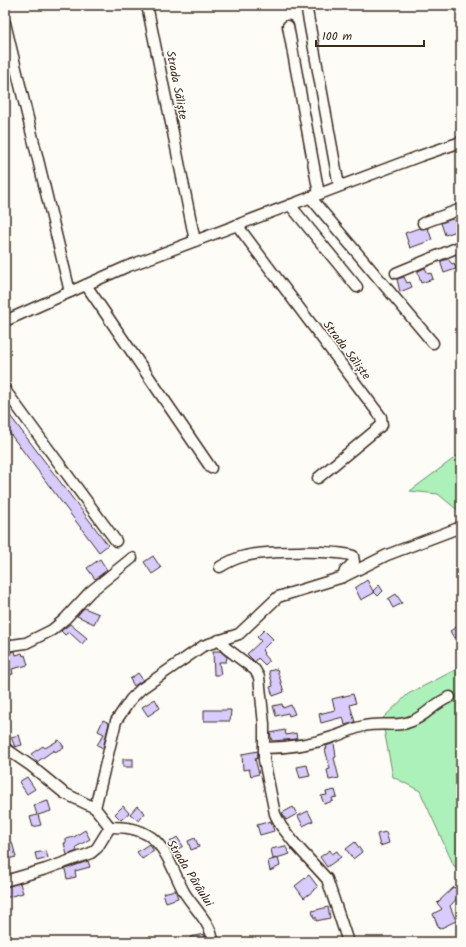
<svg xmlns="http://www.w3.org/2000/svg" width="466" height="947" font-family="Kalam,sans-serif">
  <rect width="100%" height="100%" fill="#fdfcf7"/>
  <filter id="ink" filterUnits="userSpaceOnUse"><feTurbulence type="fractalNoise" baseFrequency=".025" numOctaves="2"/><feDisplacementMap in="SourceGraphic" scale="8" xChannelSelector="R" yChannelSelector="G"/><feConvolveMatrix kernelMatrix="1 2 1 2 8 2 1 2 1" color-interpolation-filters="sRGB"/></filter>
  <g filter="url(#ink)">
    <g fill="#acf0ba" stroke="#748d6c">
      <polygon points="461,453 461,513 438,494 410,491"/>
      <polygon points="461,667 461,870 454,866 420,791 393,777 382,719 408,694"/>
    </g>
    <g fill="#d8cbfe" stroke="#3b2a1e">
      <polygon points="452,219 458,224 460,230 445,235 441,223"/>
      <polygon points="419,228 428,228 432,240 410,248 405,233"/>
      <polygon points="448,259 452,264 454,263 456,269 444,273 441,264 441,261"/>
      <polygon points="425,268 428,274 431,273 433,279 421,283 418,273 418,271"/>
      <polygon points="404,277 407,283 410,282 412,287 400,292 397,279"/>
      <polygon points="5,409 108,545 99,552 5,427"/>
      <polygon points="153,556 161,568 152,574 144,562"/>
      <polygon points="100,559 107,570 95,579 87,568"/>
      <polygon points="367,580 373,591 379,585 383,591 378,596 373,591 374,593 361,600 355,588"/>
      <polygon points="396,594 402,603 393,608 388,599"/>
      <polygon points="84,608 99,614 94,624 77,616"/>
      <polygon points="70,624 87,638 82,644 69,632 65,635 61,631"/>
      <polygon points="461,624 461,635 454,638 450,631"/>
      <polygon points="264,630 273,639 262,650 264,653 263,654 269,661 265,665 258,658 255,662 247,654 261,641 257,637"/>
      <polygon points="15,651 16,655 22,653 23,656 25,655 28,665 12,669 13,674 6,676 5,654"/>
      <polygon points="213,651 220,651 227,657 226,662 219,662 221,675 214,675"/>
      <polygon points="277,669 284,692 273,696 270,687 273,686 269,671"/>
      <polygon points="138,673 143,680 134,686 130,679"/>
      <polygon points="353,694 356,703 350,705 355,722 345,725 343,717 321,723 319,714 335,710 332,699"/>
      <polygon points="155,699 160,708 148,716 142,707"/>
      <polygon points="282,704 283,708 291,705 295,714 289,716 288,713 276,716 273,706"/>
      <polygon points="204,710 231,710 230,721 204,721"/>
      <polygon points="103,720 109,723 103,748 97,745 104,734 98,731"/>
      <polygon points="285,730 286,735 296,733 297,739 272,741 270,733"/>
      <polygon points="19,735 22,745 15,747 11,737"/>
      <polygon points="59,740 64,747 55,752 54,750 37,762 31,754 43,746 45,748"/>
      <polygon points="334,743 336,757 334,758 339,778 329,780 327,770 330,769 325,749 327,749 326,746"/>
      <polygon points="258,751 258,758 255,759 259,774 251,776 249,769 243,770 242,754"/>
      <rect x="123" y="759" width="10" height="8"/>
      <polygon points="307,765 310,776 300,778 297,767"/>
      <polygon points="27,777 35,789 27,794 19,782"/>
      <polygon points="335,790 337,797 332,798 333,801 324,804 321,796 327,795 326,792"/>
      <polygon points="48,801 51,811 38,815 41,825 33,827 30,817 37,815 34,805"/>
      <polygon points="123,806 129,813 121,820 115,814"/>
      <polygon points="137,806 145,813 139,821 130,814"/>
      <polygon points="293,807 297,814 286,820 282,813"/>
      <polygon points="308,811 313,821 303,826 298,816"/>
      <polygon points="271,821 274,831 260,835 257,825"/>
      <polygon points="85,830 90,839 76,847 77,851 67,855 64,843 66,843 66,839 74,837"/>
      <polygon points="386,832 389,843 380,846 377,834"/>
      <polygon points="177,837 183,846 172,853 167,844"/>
      <polygon points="195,838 199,847 191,850 188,841"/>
      <polygon points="12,842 16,857 8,859 5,844"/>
      <polygon points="355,842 362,852 353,859 346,849"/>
      <polygon points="149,844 154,851 142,859 137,852"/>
      <polygon points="285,846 290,854 273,859 271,849"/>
      <polygon points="330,850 332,854 337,851 341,857 327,867 320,857"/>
      <polygon points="46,851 48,858 37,861 35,853"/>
      <polygon points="278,858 280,866 270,871 268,861"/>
      <polygon points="88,861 90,867 75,871 76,877 67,879 65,869"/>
      <polygon points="309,875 318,887 304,898 295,886"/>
      <polygon points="20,883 23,893 5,898 5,887"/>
      <polygon points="454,887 461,894 450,906 456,921 439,929 433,914 442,909 437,903"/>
      <polygon points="175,890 178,898 166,902 163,893"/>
      <polygon points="328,907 330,918 316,921 316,917 314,918 312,911"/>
      <polygon points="204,934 206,942 192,942 190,937"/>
    </g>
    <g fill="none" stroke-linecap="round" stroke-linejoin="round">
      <defs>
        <g id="minor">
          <polyline points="147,5 195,241"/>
          <polyline points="306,5 339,186"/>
          <polyline points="5,23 70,292"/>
          <polyline points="288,26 319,194"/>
          <polyline points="310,197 433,343"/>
          <polyline points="290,205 357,287"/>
          <polyline points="423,223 461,209"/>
          <polyline points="237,225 381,417 382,425 318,478"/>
          <polyline points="396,273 461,246"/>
          <polyline points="86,285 211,468"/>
          <polyline points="5,321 126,267 420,156 461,142"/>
          <polyline points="5,390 116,541"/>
          <path d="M220 567C228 562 236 558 245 556 263 551 336 550 353 556L354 562 345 571 343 577"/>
          <polyline points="219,640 226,648 255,670 259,677 264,724 264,760 275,814 281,826 296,845 327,879 348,942"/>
          <polyline points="5,646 26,643 52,630 65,619 90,592 132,558"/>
          <polyline points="5,748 31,766 64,793 95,808"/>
          <path d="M264 748C288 748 313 744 336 736 345 733 354 728 364 726 381 722 397 728 412 721 426 716 434 703 450 697"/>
          <polyline points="110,827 95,808 116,721 131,699 141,689 203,646 239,634 278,597 343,577 387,555 461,527"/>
          <path d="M110 827C124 827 138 828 151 837 168 850 174 874 184 892 193 907 212 924 213 942"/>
          <polyline points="5,881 46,869 91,853 97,848 110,827"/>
        </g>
      </defs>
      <use href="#minor" stroke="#3b2a1e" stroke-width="13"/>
      <use href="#minor" stroke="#fdfcf7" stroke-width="10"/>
    </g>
  </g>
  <g text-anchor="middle" stroke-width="3" stroke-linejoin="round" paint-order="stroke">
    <g font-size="12" fill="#3b2a1e" stroke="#fdfcf7">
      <text transform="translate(177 85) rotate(79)" y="4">Strada Săliște</text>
      <text transform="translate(347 350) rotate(53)" y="4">Strada Săliște</text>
      <text transform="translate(190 873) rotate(58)" y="4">Strada Pârâului</text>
    </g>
  </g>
  <rect width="466" height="947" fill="none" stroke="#fdfcf7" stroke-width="20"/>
  <rect x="10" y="10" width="446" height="927" fill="none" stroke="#3b2a1e" stroke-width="1.5" filter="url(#ink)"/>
  <path d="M316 40v6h108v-6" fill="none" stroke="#3b2a1e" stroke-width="2"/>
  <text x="322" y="40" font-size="12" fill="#3b2a1e" stroke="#fdfcf7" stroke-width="3" paint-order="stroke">100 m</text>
</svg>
